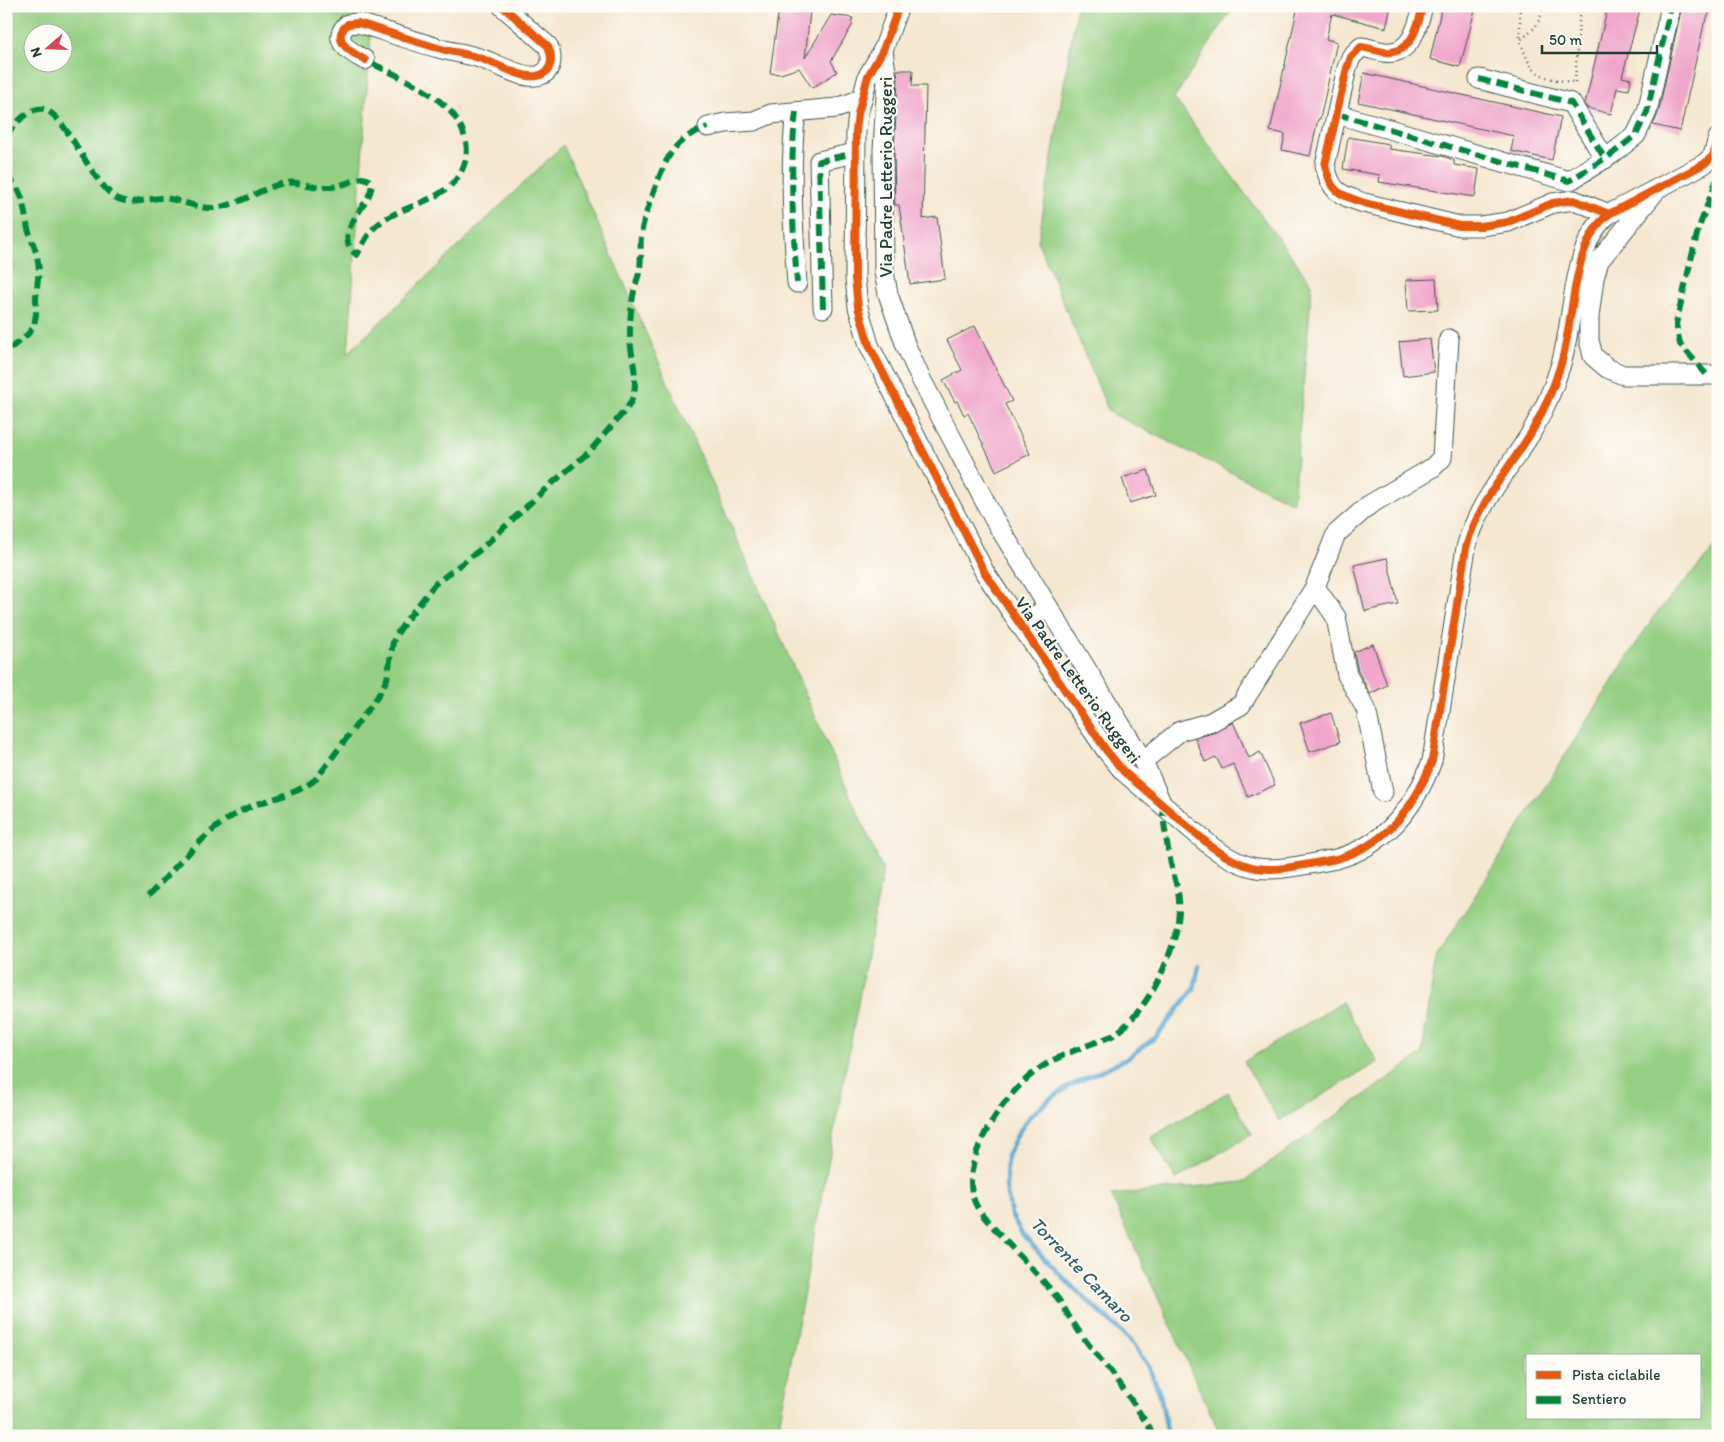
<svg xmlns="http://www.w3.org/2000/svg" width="1724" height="1442" font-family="Itim,sans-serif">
  <rect width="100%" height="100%" fill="#fdfcf7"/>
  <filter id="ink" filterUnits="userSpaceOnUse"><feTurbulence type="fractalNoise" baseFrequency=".02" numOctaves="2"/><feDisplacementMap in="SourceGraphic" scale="10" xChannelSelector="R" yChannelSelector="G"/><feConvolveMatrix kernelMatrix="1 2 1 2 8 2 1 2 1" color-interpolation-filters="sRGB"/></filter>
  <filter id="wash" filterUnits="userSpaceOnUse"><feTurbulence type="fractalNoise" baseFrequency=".0096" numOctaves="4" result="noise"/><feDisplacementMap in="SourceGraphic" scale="20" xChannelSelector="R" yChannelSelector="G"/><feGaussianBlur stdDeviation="1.12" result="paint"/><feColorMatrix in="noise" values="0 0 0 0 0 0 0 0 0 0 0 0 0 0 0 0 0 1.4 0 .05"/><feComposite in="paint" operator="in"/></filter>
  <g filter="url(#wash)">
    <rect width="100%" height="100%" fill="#f5e7d0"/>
    <g fill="#95cf83" stroke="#5a865c" fill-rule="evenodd">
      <path d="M6 6H373L348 353 563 145 883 870 777 1436H6ZM32 32H62V62H32Z"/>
      <polygon points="1077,6 1234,6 1174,98 1312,284 1293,503 1109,412 1038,242"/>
      <path d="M1718 544V1436H1221L1111 1195 1243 1182 1422 1054 1436 957 1654 616ZM1528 1356H1700V1418H1528Z"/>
      <polygon points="1342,1002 1378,1062 1279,1121 1244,1062"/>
      <polygon points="1228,1092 1252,1134 1176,1179 1151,1137"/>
    </g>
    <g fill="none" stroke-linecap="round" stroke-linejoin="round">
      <polyline stroke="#59a8d3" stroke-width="4.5" points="1168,1436 1160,1394 1148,1366 1131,1341 1063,1278 1022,1234 1011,1214 1006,1188 1007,1156 1017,1135 1029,1117 1050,1099 1073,1084 1126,1059 1156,1037 1194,989 1199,965"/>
    </g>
    <g id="blocks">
      <g fill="#f0a6cb">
        <polygon points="1298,6 1391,6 1386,28 1332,14 1326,39 1337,42 1320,119 1318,119 1310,156 1282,150 1285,134 1270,131"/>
        <polygon points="1442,6 1476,6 1460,67 1430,59"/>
        <polygon points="1608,6 1641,6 1622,77 1631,79 1629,90 1617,88 1611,114 1587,108 1585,104"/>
        <polygon points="1682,6 1713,6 1704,24 1680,131 1653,125 1658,114"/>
        <polygon points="779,8 810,12 805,58 831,15 853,18 851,22 853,24 831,61 837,72 812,88 799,68 781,74 770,73"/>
        <polygon points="897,70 913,70 912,86 926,86 923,219 937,217 945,279 910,284 899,205 895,205 894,150 898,80"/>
        <polygon points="1364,73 1561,117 1552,160 1511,151 1514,136 1358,102"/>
        <polygon points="1348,137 1389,144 1389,149 1442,156 1454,160 1454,165 1479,169 1475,197 1379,182 1380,175 1343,169"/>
        <polygon points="1436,279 1438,310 1408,311 1406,280"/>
        <polygon points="975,326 1012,401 1005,404 1030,454 996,471 968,413 964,415 957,401 955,402 943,380 962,370 947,340"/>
        <polygon points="1430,339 1434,372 1403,376 1399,342"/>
        <polygon points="1148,470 1156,495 1130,503 1122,478"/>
        <polygon points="1387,558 1398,604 1365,611 1354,565"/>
        <polygon points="1373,644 1387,685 1370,694 1358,671 1354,652"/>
        <polygon points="1331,713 1340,742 1310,752 1300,723"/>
        <polygon points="1233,722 1249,758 1260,752 1275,785 1248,797 1233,764 1222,769 1216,757 1205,762 1195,738 1216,732"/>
      </g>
    </g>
  </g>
  <g filter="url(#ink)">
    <use href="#blocks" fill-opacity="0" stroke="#3f564b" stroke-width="1"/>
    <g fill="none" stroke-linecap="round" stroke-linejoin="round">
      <defs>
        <g id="street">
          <path d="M899 6 883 50 868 76 858 114 856 131 855 278 858 307 869 345 985 573 1106 750 1124 772 1212 847C1249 873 1266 872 1310 864 1318 862 1327 861 1336 859 1385 846 1415 807 1432 761L1466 548C1477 505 1508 470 1531 433 1543 412 1553 390 1560 367 1575 323 1570 243 1609 214L1704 164 1713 156 1718 138"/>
          <path d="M1423 6C1418 26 1411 56 1384 52 1377 51 1369 48 1361 47L1351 57 1347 68 1325 165C1331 192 1338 194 1364 203L1460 226H1481L1508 222 1553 203 1574 200 1609 214"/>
          <polyline points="883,50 887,79 883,150 884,272 888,294 906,346 920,377 994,519 1143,761 1160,800"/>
          <path d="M365 60C352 53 329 40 348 24L358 23 365 25C390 33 414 41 438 48 451 52 463 53 476 57 493 61 520 79 537 76 553 73 553 57 548 46L502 6"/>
          <polyline points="1479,79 1571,103 1605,159"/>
          <path d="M796 112C789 168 793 227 797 283"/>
          <polyline points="1337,114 1569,181 1612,154 1636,135 1647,112 1671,6"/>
          <polyline points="708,127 725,123 754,121 771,114 837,108 862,99"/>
          <polyline points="1654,193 1599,261 1594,278 1589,317 1589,340 1593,356 1607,368 1623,375 1718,375"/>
          <polyline points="823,308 819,161 855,153"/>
          <polyline points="1315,587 1336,617 1347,675 1366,709 1383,792"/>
          <polyline points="1020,626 1048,607"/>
          <polyline points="1143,761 1180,731 1211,722 1241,705 1315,587 1336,534 1369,505 1432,468 1442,458 1449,339"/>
        </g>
      </defs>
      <use href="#street" stroke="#3f564b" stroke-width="21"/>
      <g stroke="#3f564b" stroke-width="2.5" stroke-dasharray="1 4" stroke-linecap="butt">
        <polyline points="1520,6 1520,40"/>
        <path d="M1543 6C1540 24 1534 30 1520 40 1523 49 1526 58 1531 66 1540 79 1561 81 1575 82"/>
        <polyline points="1575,82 1580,6"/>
      </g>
      <use href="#street" stroke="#fff" stroke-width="19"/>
      <g stroke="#00873e" stroke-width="6" stroke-dasharray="12 6" stroke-linecap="butt">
        <polyline points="1479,79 1571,103 1605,159"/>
        <path d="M796 112C789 168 793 227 797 283"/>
        <polyline points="1337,114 1569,181 1612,154 1636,135 1647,112 1671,6"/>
        <path d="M6 135C15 125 24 112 38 109 64 103 91 190 121 200 135 205 149 198 162 198 180 199 197 209 214 208 241 205 260 188 285 183 298 181 310 187 323 187 338 188 348 182 362 178L367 179 371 182C377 202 327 233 357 255 362 246 366 237 373 229 392 209 424 206 446 189 457 181 463 171 466 158 468 149 466 140 463 132 450 95 398 77 365 60"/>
        <polyline points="6,175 17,187 22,198 28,229 37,255 39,270 36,297 36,314 34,326 28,334 6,352"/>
        <polyline points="823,308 819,161 855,153"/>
        <polyline points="1706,374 1680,344 1676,324 1698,230 1718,176"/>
        <path d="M148 896C176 868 208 827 243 810 267 798 297 796 317 778L378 696 387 679 393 642 396 635 408 618 435 584 481 549 542 492 590 451 628 407C642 386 631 360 630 337 630 321 631 302 635 287 636 282 638 278 639 273 642 262 640 247 641 235 643 220 649 205 654 191 666 159 672 139 708 127"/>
        <path d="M1152 1436 1150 1428C1139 1412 1129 1396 1117 1381 1103 1362 1087 1344 1074 1324 1067 1315 1063 1304 1055 1295 1036 1272 1014 1251 994 1228 986 1219 976 1209 973 1197 961 1156 1005 1094 1036 1071 1057 1055 1087 1046 1112 1036 1148 1014 1182 943 1179 900 1178 886 1172 872 1170 859 1166 841 1164 823 1162 805"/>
      </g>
      <defs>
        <g id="cycleway">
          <path d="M899 6 883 50 868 76 858 114 856 131 855 278 858 307 869 345 985 573 1106 750 1124 772 1212 847C1249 873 1266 872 1310 864 1318 862 1327 861 1336 859 1385 846 1415 807 1432 761L1466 548C1477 505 1508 470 1531 433 1543 412 1553 390 1560 367 1575 323 1570 243 1609 214L1704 164 1713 156 1718 138"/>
          <path d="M1423 6C1418 26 1411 56 1384 52 1377 51 1369 48 1361 47L1351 57 1347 68 1325 165C1331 192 1338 194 1364 203L1460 226H1481L1508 222 1553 203 1574 200 1609 214"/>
          <path d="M365 60C352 53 329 40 348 24L358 23 365 25C390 33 414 41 438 48 451 52 463 53 476 57 493 61 520 79 537 76 553 73 553 57 548 46L502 6"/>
        </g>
      </defs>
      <use href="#cycleway" stroke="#fdfcf7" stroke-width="11"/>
      <use href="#cycleway" stroke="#e8590c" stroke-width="8"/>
    </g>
  </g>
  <g text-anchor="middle" stroke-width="4.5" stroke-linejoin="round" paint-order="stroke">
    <g font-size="18" fill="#1f3d34" stroke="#fdfcf7">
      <text transform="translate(886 177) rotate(-90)" y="6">Via Padre Letterio Ruggeri</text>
      <text transform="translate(1078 680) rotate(54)" y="6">Via Padre Letterio Ruggeri</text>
    </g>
    <g font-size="19" font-style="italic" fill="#33626c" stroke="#fdfcf7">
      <text transform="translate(1082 1269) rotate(46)" y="7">Torrente Camaro</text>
    </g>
  </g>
  <rect width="1724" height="1442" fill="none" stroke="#fdfcf7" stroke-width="25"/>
  <rect x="1526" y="1354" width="175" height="65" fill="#fdfcf7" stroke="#a4b0a9"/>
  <rect x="1536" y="1371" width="25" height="8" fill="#e8590c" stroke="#a4b0a9"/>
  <text x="1572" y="1380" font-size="15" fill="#1f3d34">Pista ciclabile</text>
  <rect x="1536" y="1396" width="25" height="8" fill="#00873e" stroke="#a4b0a9"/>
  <text x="1572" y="1404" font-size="15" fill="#1f3d34">Sentiero</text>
  <g transform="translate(48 48) rotate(250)"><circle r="24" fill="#fdfcf7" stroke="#a4b0a9"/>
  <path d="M0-4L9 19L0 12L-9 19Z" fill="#d1495b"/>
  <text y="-8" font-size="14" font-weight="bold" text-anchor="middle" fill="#1f3d34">N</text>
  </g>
  <path d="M1542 45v8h115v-8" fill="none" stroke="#1f3d34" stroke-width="2.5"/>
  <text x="1549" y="45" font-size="15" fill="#1f3d34" stroke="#fdfcf7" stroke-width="4" paint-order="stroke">50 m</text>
</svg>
